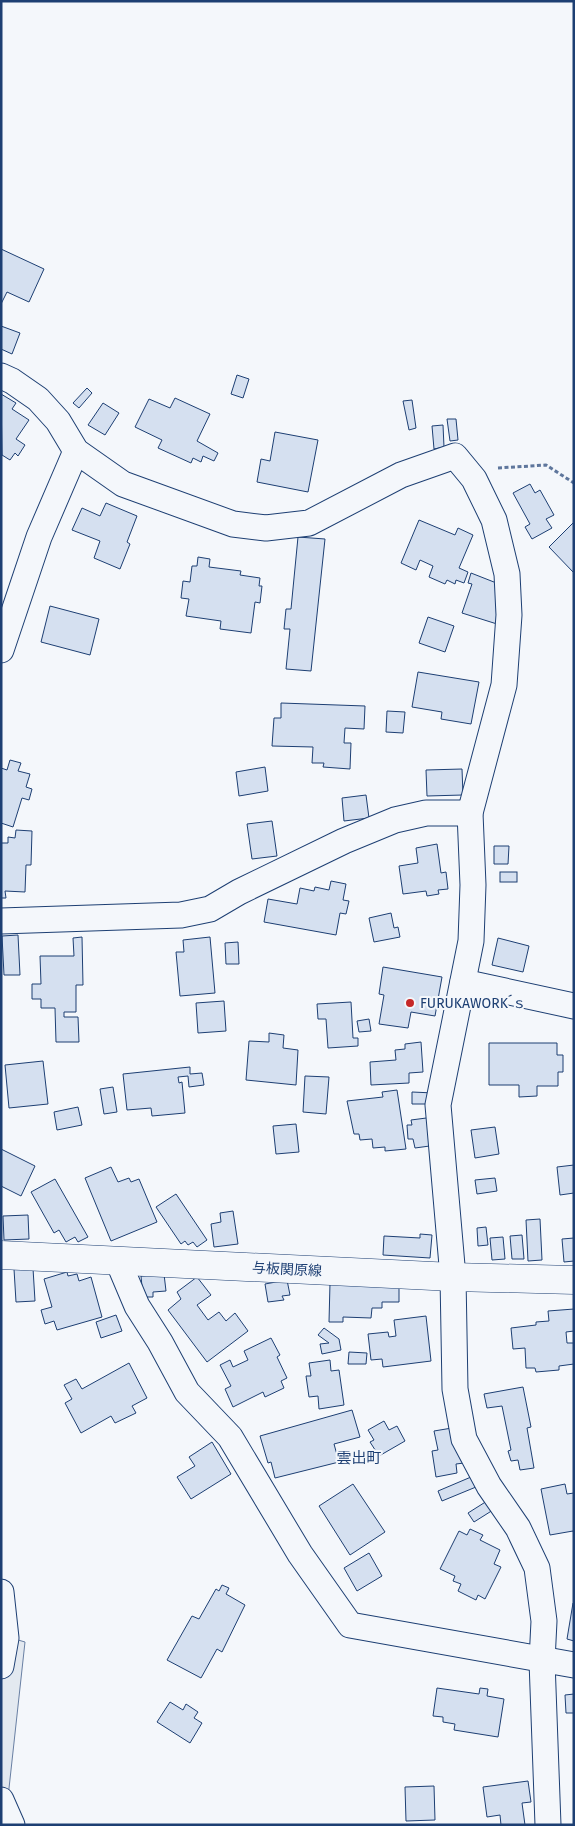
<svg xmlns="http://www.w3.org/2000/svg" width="575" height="1826" font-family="'Fira Sans','Noto Sans JP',sans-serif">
  <rect width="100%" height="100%" fill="#f4f7fb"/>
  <polygon fill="#e3e9f0" stroke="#687fa3" points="1,1635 25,1642 5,1825 1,1825"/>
  <g fill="#d5e0f0" stroke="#1d3f73">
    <polygon points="1,249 44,269 29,302 7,292 1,304"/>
    <polygon points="1,326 20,333 12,354 1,349"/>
    <polygon points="237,375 249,379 243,398 231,394"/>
    <polygon points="87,388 92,393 79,408 73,403"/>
    <polygon points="1,394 16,403 12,409 29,420 16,439 25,445 18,456 15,453 10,460 2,455"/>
    <polygon points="175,398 210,414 197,441 218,453 214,461 203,456 201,462 193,458 191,463 158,448 162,440 135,427 149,399 170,408"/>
    <polygon points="412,400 416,428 409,430 403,401"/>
    <polygon points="103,403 119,413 105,435 88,425"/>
    <polygon points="447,419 456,419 458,440 450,441"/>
    <polygon points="443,425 444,447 434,449 432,426"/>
    <polygon points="275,432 318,440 308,492 257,482 261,459 270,461"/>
    <polygon points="530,484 535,493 540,490 554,515 546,519 552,528 532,539 525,527 530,524 513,493"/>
    <polygon points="106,503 137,516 127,542 130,544 120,569 94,558 100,541 72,530 82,508 100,516"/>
    <polygon points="419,520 455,535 458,528 473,535 459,568 468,572 464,583 456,580 455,584 447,580 445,584 429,577 433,566 420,560 416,570 401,563"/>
    <polygon points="574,522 574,573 549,547"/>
    <polygon points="298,537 325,539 311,671 286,669 290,629 284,629 286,609 291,609"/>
    <polygon points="198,557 210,559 209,567 241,571 240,575 260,578 259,586 262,586 260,603 255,602 251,633 220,629 221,621 186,616 189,599 181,598 183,581 190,582 192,566 197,566"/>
    <polygon points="471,573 499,584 497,624 462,613 472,584 468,583"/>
    <polygon points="50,606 99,619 90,655 41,642"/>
    <polygon points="428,617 454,626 445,652 419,643"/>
    <polygon points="418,672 479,682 471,724 441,719 442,712 412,707"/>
    <polygon points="281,703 365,706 364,729 345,728 344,743 351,743 350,769 323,767 324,763 312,763 313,747 272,746 274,718 281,718"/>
    <polygon points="387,711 405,712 403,733 386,732"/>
    <polygon points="10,760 21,763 18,771 30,774 26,787 32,789 29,800 22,798 13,827 1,823 1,768 7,770"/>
    <polygon points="265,767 268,791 239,796 236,772"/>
    <polygon points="462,769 463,795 427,796 426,770"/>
    <polygon points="366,795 369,818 344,821 342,798"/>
    <polygon points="272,821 277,856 252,859 247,824"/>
    <polygon points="16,830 32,831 31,865 26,865 25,892 5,891 6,898 1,898 1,843 8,843 8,837 15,838"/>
    <polygon points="437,844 441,873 446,872 448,889 438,890 439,894 427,896 426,891 403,894 399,866 418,863 416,848"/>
    <polygon points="494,846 509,846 508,864 494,864"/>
    <rect x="500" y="872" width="17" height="10"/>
    <polygon points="331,881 346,884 343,900 349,901 346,914 340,913 336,935 264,922 268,899 297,904 300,888 314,891 315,887 329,890"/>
    <polygon points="391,913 394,928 398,927 400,937 374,942 369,918"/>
    <polygon points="18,935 20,975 4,975 2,936"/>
    <polygon points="82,937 83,985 76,985 76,1012 64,1012 64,1017 78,1017 79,1042 56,1042 55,1008 41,1008 41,999 32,999 32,984 41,984 40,956 74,956 73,938"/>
    <polygon points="210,937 215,993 180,996 176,952 184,952 183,940"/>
    <polygon points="498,938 529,946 523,972 492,965"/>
    <polygon points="238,942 239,964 226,964 225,943"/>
    <polygon points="383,967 442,977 435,1016 411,1012 408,1028 379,1024 384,995 379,994"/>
    <polygon points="224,1001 226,1031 198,1033 196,1003"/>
    <polygon points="351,1002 353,1038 358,1038 358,1046 328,1048 326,1019 318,1019 317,1004"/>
    <polygon points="369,1019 371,1031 359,1032 357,1021"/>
    <polygon points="269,1033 284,1035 283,1048 298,1050 296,1085 246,1080 249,1041 269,1042"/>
    <polygon points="421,1042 423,1072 409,1073 409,1083 371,1085 370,1062 396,1060 395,1050 405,1049 405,1044"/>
    <polygon points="489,1043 557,1043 557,1055 563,1055 563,1072 558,1072 558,1086 537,1086 537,1096 519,1097 519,1085 489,1085"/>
    <polygon points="43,1061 48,1104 9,1108 5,1065"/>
    <polygon points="190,1067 190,1074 202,1073 204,1085 189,1087 188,1076 178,1077 179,1083 182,1082 185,1113 152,1116 151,1108 127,1110 123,1074"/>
    <polygon points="305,1076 329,1077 326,1114 303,1112"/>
    <polygon points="113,1087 117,1112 104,1114 100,1089"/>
    <polygon points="397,1090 406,1149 385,1151 385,1147 373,1148 372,1139 360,1140 359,1134 354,1134 347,1101 383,1097 382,1092"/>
    <polygon points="412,1092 434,1093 434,1104 412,1104"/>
    <polygon points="78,1107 82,1125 57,1130 54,1112"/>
    <polygon points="434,1117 437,1145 415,1148 413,1139 408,1139 407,1125 412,1125 411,1120"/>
    <polygon points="296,1124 299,1152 276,1154 273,1126"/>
    <polygon points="495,1127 499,1154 475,1158 471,1130"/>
    <polygon points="1,1149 35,1166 21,1196 1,1186"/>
    <polygon points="574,1165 574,1193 560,1195 557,1167"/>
    <polygon points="111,1167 118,1182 129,1178 131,1182 139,1179 157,1222 111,1241 85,1178"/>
    <polygon points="495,1178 497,1191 477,1194 475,1180"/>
    <polygon points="55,1179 88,1237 78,1242 75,1237 66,1242 59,1230 54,1233 31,1192"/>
    <polygon points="176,1194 207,1240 197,1247 193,1242 188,1245 185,1241 181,1244 156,1207"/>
    <polygon points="233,1211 238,1244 214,1247 211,1224 221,1222 220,1213"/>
    <polygon points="28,1215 29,1239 4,1240 3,1216"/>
    <polygon points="540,1219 542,1260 528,1261 526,1220"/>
    <polygon points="486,1227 488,1245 478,1246 477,1228"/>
    <polygon points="420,1234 432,1235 430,1258 383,1255 384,1236 420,1238"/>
    <polygon points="522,1235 524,1259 512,1259 510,1236"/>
    <polygon points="503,1237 505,1259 492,1260 490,1238"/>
    <polygon points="574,1238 574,1261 564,1262 562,1239"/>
    <polygon points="33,1268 35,1301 16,1302 14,1269"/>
    <polygon points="67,1272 68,1276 77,1274 79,1281 91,1277 102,1317 57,1330 54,1321 45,1324 41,1310 52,1307 44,1279"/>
    <polygon points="164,1274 166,1291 153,1292 153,1297 143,1297 141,1276"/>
    <polygon points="197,1277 211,1295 197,1305 208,1320 219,1312 226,1321 235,1313 248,1331 207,1362 168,1310 181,1299 177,1292"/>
    <polygon points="287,1280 290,1295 282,1296 284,1300 268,1302 265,1284"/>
    <polygon points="330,1283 399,1285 399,1302 382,1302 382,1308 372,1308 371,1318 343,1317 343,1322 329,1322"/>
    <polygon points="574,1309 574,1331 566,1332 567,1343 574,1343 574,1364 559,1366 559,1370 536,1372 535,1368 526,1368 525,1348 513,1349 511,1328 536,1325 536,1322 549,1321 548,1311"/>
    <polygon points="116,1315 122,1331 101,1338 96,1322"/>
    <polygon points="426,1316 431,1361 383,1367 382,1359 371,1360 368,1334 388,1332 389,1337 396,1336 394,1320"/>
    <polygon points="324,1328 339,1339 341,1350 322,1354 320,1344 329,1343 318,1335"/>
    <polygon points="271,1338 280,1355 277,1357 287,1378 281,1381 284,1388 265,1397 263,1392 233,1407 225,1389 231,1386 220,1365 230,1360 233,1367 248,1360 244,1351"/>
    <polygon points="349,1352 367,1353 366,1364 348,1364"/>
    <polygon points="330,1360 331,1371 339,1370 344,1405 319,1409 318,1396 309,1397 306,1376 311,1376 309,1363"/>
    <polygon points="129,1363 147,1398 132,1406 136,1413 115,1423 111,1416 81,1433 65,1403 72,1399 64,1385 76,1379 82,1389"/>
    <polygon points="523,1387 531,1427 527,1428 534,1468 520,1470 518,1460 511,1461 508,1451 511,1450 502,1406 487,1408 484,1394"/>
    <polygon points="352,1410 360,1437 334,1444 339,1462 275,1478 271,1462 268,1463 260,1436"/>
    <polygon points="384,1421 389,1430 397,1426 405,1441 379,1456 370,1442 374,1440 368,1430"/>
    <polygon points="458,1427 464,1463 456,1464 457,1473 436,1477 432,1451 438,1450 434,1431"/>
    <polygon points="212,1442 231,1474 191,1499 177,1477 195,1466 189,1457"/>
    <polygon points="471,1477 476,1487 442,1501 438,1491"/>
    <polygon points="353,1484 385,1532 350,1555 319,1506"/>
    <polygon points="565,1484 567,1494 574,1493 574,1534 573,1531 550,1535 541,1489"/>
    <polygon points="487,1501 493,1510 474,1522 468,1513"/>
    <polygon points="470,1529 483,1535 480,1540 500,1550 494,1564 501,1567 485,1599 478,1595 476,1600 458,1591 461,1584 453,1581 455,1576 440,1569 459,1531 467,1535"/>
    <polygon points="369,1553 382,1576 357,1591 344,1568"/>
    <polygon points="222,1585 229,1588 226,1594 245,1605 222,1652 217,1649 201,1678 167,1660 192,1616 199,1619 216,1589 219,1591"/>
    <polygon points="573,1603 574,1603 574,1641 567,1639"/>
    <polygon points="437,1688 479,1694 480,1688 488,1689 487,1696 504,1699 498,1737 454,1730 455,1724 443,1722 443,1717 433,1716"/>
    <polygon points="574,1694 574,1713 566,1713 565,1695"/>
    <polygon points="170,1702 183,1710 186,1704 198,1712 194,1718 202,1723 190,1743 157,1722"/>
    <polygon points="528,1781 531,1802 522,1803 525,1825 501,1825 500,1815 487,1817 483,1787"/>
    <polygon points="434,1786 435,1820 406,1821 405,1787"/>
  </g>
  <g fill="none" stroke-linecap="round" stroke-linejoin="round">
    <defs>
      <g id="minor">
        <polyline points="1,376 12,381 38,399 58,421 76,451 123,484 233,524 266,528 309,523 401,475 455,456 474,479 494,520 507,574 509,615 504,685 470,813 473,885 471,941 438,1105 453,1277 455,1389 464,1439 489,1486 518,1528 537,1568 544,1621 542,1661 548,1825"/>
        <polyline points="1,650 39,537 76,451"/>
        <polyline points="1,921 181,915 210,909 239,892 344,841 395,820 426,813 470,813"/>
        <polyline points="463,982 574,1006"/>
        <polyline points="118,1261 137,1306 160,1342 187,1392 230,1437 300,1554 350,1625 574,1665"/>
        <polyline points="1,1592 6,1638 1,1666"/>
        <polyline points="1,1800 12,1825"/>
      </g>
      <polyline id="secondary" points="1,1255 453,1277 574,1280"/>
    </defs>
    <use href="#minor" stroke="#1d3f73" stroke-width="27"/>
    <use href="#secondary" stroke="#1d3f73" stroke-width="29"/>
    <polyline stroke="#5e769c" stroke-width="3" stroke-dasharray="4 2.5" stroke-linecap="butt" points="498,468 546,465 574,483"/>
    <use href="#minor" stroke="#f4f7fb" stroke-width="25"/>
    <use href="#secondary" stroke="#f4f7fb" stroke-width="28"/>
  </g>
  <circle fill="#c62828" stroke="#f4f7fb" stroke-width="2" cx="410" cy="1003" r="5"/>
  <g text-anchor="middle" stroke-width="4" stroke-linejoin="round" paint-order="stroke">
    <g font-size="14" fill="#1d3f73" stroke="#f4f7fb" text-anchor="start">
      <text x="420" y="1008">FURUKAWORK´ｓ</text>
    </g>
    <g font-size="14" fill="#1d3f73" stroke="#f4f7fb">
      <text transform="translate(287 1269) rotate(3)" y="5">与板関原線</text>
    </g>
    <g font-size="15" fill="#1d3f73" stroke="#f4f7fb">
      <text x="359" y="1463">雲出町</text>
    </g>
  </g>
  <rect width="575" height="1826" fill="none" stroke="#1d3f73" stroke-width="5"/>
</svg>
